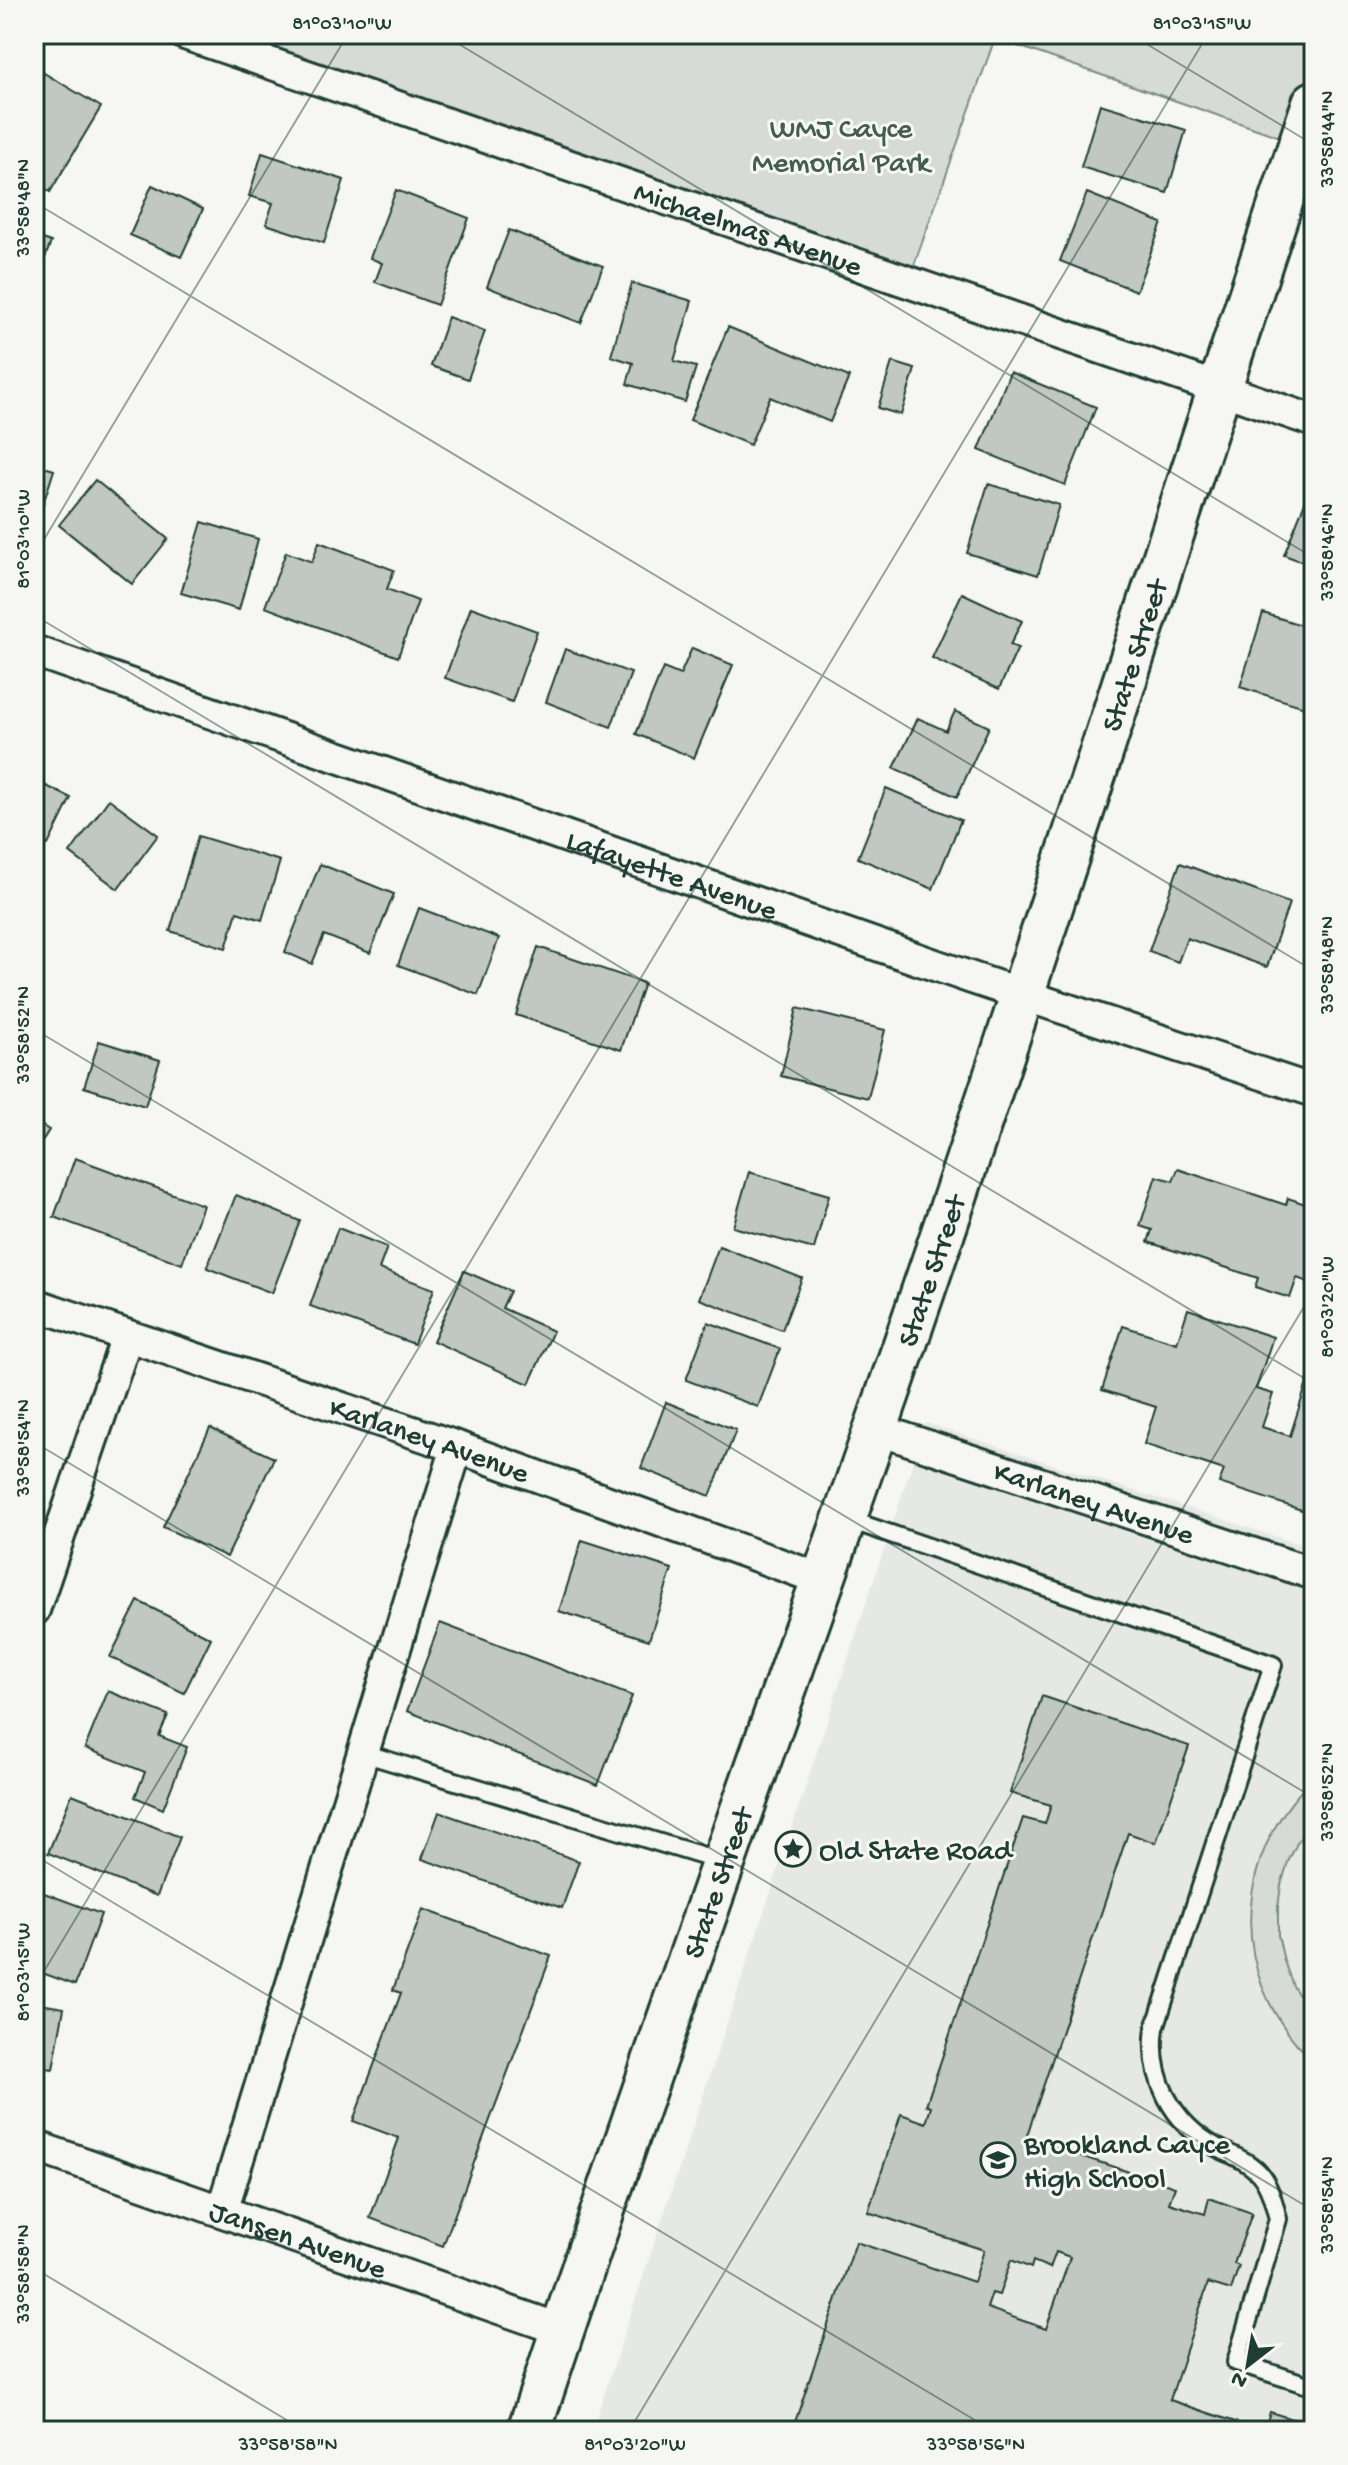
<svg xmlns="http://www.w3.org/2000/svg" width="1348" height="2465" font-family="'Gochi Hand',sans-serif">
  <rect width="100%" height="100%" fill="#f6f6f2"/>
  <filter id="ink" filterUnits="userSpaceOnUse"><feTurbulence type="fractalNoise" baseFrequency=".0125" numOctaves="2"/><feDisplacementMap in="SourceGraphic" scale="16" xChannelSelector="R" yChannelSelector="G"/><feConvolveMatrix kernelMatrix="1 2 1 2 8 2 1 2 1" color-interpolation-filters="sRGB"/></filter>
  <g filter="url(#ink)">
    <polygon fill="#e6e8e4" points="926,1423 1314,1549 1314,2431 592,2431"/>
    <g fill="#d6dbd6" stroke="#7a8c85" stroke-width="2">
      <polygon points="185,34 1314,34 1314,104 1300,144 995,38 908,282"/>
      <path d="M1314 1778V1819L1298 1841 1288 1862 1281 1885 1278 1907V1935L1284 1961 1293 1986 1314 2019V2060C1300 2050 1288 2034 1278 2018 1229 1939 1247 1840 1314 1778Z"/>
    </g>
    <g fill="#c1c8c3" stroke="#1f3d34" stroke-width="2" fill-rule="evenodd">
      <polygon points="44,73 101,107 50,192 34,182 34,89"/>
      <polygon points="1100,104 1186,130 1167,193 1081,167"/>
      <polygon points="262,153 344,180 324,243 266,224 273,203 249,196"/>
      <polygon points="152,185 203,209 181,257 130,235"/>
      <polygon points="396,190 469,218 437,305 375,282 382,263 370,258"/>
      <polygon points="1087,193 1162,223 1136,291 1060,261"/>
      <polygon points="509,230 603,266 581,323 487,287"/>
      <polygon points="34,236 51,242 34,287"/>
      <polygon points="632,283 692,301 674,361 696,367 685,402 627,384 633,363 611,356"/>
      <polygon points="448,317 485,331 468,379 431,366"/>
      <polygon points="728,327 849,377 830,422 770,397 750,445 690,420"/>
      <polygon points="892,362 915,369 901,415 878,408"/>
      <polygon points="1010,372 1096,407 1065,485 979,450"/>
      <polygon points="34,464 54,470 34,532"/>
      <polygon points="95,480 168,539 132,584 59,525"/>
      <polygon points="988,484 1059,505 1038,575 967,553"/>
      <polygon points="1307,497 1314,500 1314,566 1284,555"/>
      <polygon points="202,522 258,539 239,610 181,593"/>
      <polygon points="319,542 394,570 387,589 418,601 398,657 265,607 286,552 312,562"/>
      <polygon points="962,593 1022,621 1010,645 1018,648 999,689 932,658"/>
      <polygon points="471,607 537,631 512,702 445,678"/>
      <polygon points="1263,613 1314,629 1314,710 1240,687"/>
      <polygon points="692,648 733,665 694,758 636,734 663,668 680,675"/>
      <polygon points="565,649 631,673 611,727 546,702"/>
      <polygon points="955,711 989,727 957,797 894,768 918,718 946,731"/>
      <polygon points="34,780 71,798 48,845 34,838"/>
      <polygon points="886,788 961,820 933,889 858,858"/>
      <polygon points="109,799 158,835 118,889 70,853"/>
      <polygon points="198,836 280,861 262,920 237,912 226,948 170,931"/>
      <polygon points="1180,863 1289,903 1267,967 1187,938 1178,962 1149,951"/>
      <polygon points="320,864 394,894 370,953 324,935 312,964 285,952"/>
      <polygon points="419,908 499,938 478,995 398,965"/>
      <polygon points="538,947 644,983 621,1050 516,1015"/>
      <polygon points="797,1008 885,1030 868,1098 781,1076"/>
      <polygon points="99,1041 160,1060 145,1106 84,1087"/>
      <polygon points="34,1121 49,1130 34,1154"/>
      <polygon points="75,1158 203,1205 182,1264 54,1217"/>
      <polygon points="1178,1169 1286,1205 1288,1198 1314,1207 1314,1265 1308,1282 1297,1278 1290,1298 1255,1287 1258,1278 1148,1242 1152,1230 1140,1226 1156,1176 1173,1181"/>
      <polygon points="749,1172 829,1195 814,1249 733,1227"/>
      <polygon points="236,1195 300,1221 272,1293 207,1268"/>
      <polygon points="338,1228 387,1247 379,1269 434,1289 414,1344 310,1306"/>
      <polygon points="719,1246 802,1278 782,1330 699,1299"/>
      <polygon points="464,1271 510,1291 502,1308 553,1331 529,1384 433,1341"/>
      <polygon points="1188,1309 1273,1337 1256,1389 1273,1394 1262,1427 1290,1436 1314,1361 1314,1514 1219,1483 1224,1470 1144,1444 1156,1407 1102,1390 1123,1326 1177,1343"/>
      <polygon points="708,1322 780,1349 758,1407 686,1380"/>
      <polygon points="666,1402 736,1430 710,1496 641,1468"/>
      <polygon points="210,1428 274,1458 227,1557 163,1527"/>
      <polygon points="582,1540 672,1569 649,1640 559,1611"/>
      <polygon points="138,1601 211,1638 184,1693 110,1657"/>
      <polygon points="440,1623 632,1696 598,1785 407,1711"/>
      <polygon points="108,1691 168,1715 159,1736 187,1747 163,1809 135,1797 145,1772 85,1748"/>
      <path d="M1042 1696 1189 1746 1156 1843 1128 1833 1026 2138 1175 2187 1169 2203 1205 2214 1209 2198 1252 2213 1234 2264 1239 2266 1231 2290 1208 2283 1170 2400 1262 2431H792L856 2242 974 2282 984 2250 868 2212 901 2114 926 2123 931 2107 926 2105 1023 1818 1045 1824 1051 1805 1010 1793ZM1056 2252 1070 2257 1046 2329 987 2308 992 2293 999 2295 1011 2260 1031 2268 1033 2261 1050 2268Z"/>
      <polygon points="72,1794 180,1837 157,1896 48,1853"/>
      <polygon points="439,1812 579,1861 562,1908 422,1859"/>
      <polygon points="36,1890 101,1914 75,1985 34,1970"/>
      <polygon points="423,1909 551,1956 443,2246 370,2218 399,2138 353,2121 401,1993 393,1990"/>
      <polygon points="34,2003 64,2008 53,2069 34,2066"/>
      <polygon points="1270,2412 1314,2426 1314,2431 1264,2431"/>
    </g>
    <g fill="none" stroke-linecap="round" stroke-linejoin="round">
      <defs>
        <g id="service">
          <path d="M844 1518 1273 1665 1155 2028C1148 2077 1172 2123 1216 2147 1231 2155 1247 2160 1259 2173 1270 2186 1274 2203 1278 2219L1236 2362 1314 2387"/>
          <polyline points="363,1753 723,1862"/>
        </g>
        <g id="minor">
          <path id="s1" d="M185 34 1314 421"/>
          <path id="s2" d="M34 651 972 978 1314 1091"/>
          <path id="s3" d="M34 1304 457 1447 823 1580"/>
          <path id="s4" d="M876 1429 1314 1574"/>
          <polyline points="34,1610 127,1336"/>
          <path id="s5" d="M34 2146 562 2330"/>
          <polyline points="222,2211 457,1447"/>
        </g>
        <g id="secondary">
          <path id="s6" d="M529 2431C639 2095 760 1762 876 1428 1029 989 1166 544 1314 103"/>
        </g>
      </defs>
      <use href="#service" stroke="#1f3d34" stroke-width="22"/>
      <use href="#minor" stroke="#1f3d34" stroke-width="36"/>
      <use href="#secondary" stroke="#1f3d34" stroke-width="48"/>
      <use href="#service" stroke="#f6f6f2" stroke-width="16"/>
      <use href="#minor" stroke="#f6f6f2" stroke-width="30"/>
      <use href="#secondary" stroke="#f6f6f2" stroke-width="42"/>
    </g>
  </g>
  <path fill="none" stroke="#1f3d34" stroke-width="2" stroke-opacity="0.45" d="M442 34 1314 558M1130 34 1314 145M34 202 1314 971M34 556 348 34M34 615 1314 1384M34 1029 1314 1798M34 1442 1314 2211M34 1855 993 2431M34 1988 1208 34M34 2268 305 2431M629 2431 1314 1290"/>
  <defs>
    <symbol id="sight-ring" viewBox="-11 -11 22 22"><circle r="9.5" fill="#f6f6f2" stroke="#1f3d34" stroke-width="1.5"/><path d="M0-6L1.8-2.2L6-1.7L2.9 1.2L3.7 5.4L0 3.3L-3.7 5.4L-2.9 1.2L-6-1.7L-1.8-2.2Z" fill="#1f3d34"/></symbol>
    <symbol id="school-ring" viewBox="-11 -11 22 22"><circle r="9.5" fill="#f6f6f2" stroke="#1f3d34" stroke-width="1.5"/><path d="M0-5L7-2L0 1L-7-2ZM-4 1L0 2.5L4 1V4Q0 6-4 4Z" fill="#1f3d34"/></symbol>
  </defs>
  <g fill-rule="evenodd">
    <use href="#sight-ring" x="773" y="1829" width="40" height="40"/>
    <use href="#school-ring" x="978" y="2140" width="40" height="40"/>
  </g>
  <g text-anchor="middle" stroke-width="6" stroke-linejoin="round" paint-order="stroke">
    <g font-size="30" fill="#445d54" stroke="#f6f6f2">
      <text x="841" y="137">WMJ Cayce<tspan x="841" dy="34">Memorial Park</tspan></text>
    </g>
    <g font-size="30" fill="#1f3d34" stroke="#f6f6f2">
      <text dy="10" stroke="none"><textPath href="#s1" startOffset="596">Michaelmas Avenue</textPath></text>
      <text dy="10" stroke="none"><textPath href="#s6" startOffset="1876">State Street</textPath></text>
      <text dy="10" stroke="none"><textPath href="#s2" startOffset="676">Lafayette Avenue</textPath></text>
      <text dy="10" stroke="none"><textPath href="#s6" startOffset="1228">State Street</textPath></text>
      <text dy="10" stroke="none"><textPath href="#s3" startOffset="418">Karlaney Avenue</textPath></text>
      <text dy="10" stroke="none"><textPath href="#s4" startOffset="230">Karlaney Avenue</textPath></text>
      <text dy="10" stroke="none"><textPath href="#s6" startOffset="580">State Street</textPath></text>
      <text dy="10" stroke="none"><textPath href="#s5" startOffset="280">Jansen Avenue</textPath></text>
    </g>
    <g font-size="30" fill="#1f3d34" stroke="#f6f6f2" text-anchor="start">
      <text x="819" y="1859">Old State Road</text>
      <text x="1024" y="2153">Brookland Cayce<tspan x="1024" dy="34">High School</tspan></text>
    </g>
  </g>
  <rect width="1348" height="2465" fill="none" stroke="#f6f6f2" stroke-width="88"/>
  <g transform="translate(1248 2365) rotate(211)" stroke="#f6f6f2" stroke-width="6" paint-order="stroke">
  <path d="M0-6L14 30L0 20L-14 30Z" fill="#1f3d34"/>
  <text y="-12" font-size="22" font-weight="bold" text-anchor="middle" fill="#1f3d34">N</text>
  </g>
  <rect x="44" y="44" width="1260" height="2377" fill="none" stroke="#1f3d34" stroke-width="3"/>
  <g font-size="20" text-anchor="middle" fill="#1f3d34">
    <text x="342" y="29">81°03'10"W</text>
    <text x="1202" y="29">81°03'15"W</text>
    <text transform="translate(1326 139) rotate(-90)" y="7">33°58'44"N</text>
    <text transform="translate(22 208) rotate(-90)" y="7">33°58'48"N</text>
    <text transform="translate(22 539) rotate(-90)" y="7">81°03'10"W</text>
    <text transform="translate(1326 552) rotate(-90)" y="7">33°58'46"N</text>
    <text transform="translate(1326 965) rotate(-90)" y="7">33°58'48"N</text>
    <text transform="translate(22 1035) rotate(-90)" y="7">33°58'52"N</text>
    <text transform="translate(1326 1307) rotate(-90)" y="7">81°03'20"W</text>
    <text transform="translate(22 1448) rotate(-90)" y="7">33°58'54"N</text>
    <text transform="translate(1326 1792) rotate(-90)" y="7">33°58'52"N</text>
    <text transform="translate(22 1972) rotate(-90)" y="7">81°03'15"W</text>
    <text transform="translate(1326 2205) rotate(-90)" y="7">33°58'54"N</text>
    <text transform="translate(22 2274) rotate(-90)" y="7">33°58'58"N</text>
    <text x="288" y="2450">33°58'58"N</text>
    <text x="635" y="2450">81°03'20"W</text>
    <text x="976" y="2450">33°58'56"N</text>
  </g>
</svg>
